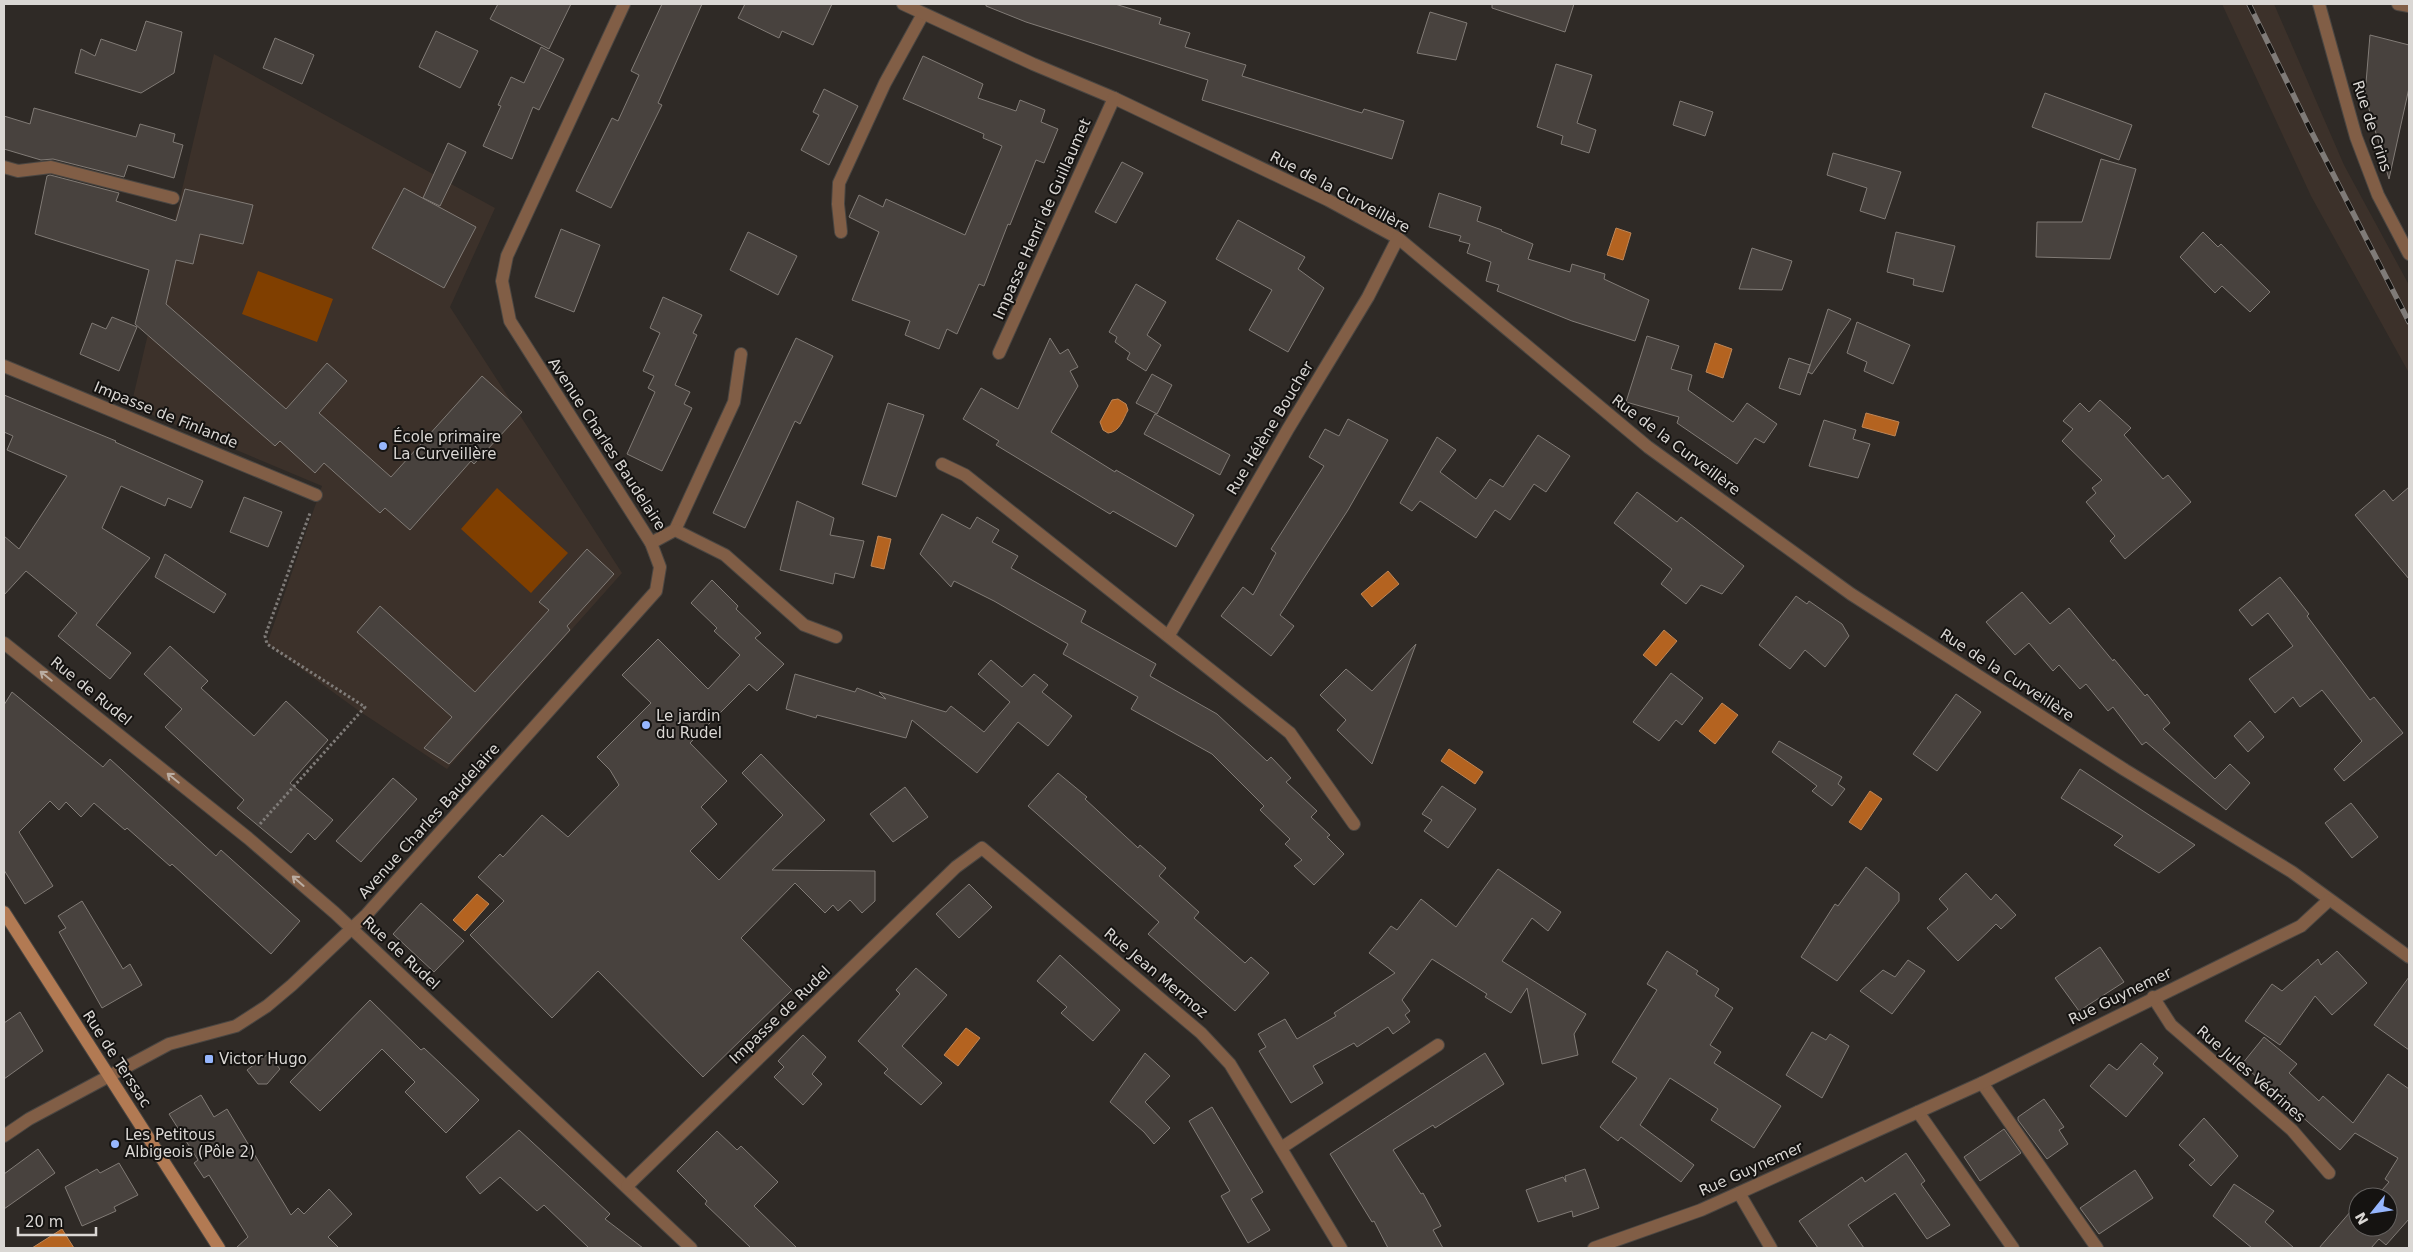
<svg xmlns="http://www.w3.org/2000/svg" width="2413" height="1252" font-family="'DejaVu Sans',sans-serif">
  <rect width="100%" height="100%" fill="#2f2a26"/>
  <g fill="#3c312a">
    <polygon points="2222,4 2274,4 2344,165 2409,285 2409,373 2311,196"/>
    <polygon points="214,54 495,208 450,307 622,573 447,769 359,711 267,644 322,486 131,406"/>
  </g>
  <g fill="#803f00">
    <polygon points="258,271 333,299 317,342 242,314"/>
    <polygon points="497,488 568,553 531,593 461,529"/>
  </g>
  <g fill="#b46320" stroke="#bf8656">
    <polygon points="1616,228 1631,233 1623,260 1607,255"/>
    <polygon points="1715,343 1732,349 1723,378 1706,372"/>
    <path d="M1118 399 1126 404 1128 410C1123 419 1120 432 1108 433L1103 430 1100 422 1112 400Z"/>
    <polygon points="1866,413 1899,422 1895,436 1862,427"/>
    <polygon points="878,536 891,539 884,569 871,566"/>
    <polygon points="1388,571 1399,584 1372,607 1361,594"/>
    <polygon points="1664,630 1677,641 1656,666 1643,655"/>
    <polygon points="1722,703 1738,715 1715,744 1699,731"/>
    <polygon points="1449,749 1483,772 1475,784 1441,761"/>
    <polygon points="1870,791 1882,799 1861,830 1849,822"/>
    <polygon points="477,894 489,904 465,931 453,920"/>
    <polygon points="966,1028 980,1038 958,1066 944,1055"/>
    <polygon points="62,1229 74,1248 32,1248"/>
  </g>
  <g fill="#48423e" stroke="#817b76">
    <polygon points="498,4 571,4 549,49 490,19"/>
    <polygon points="662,4 702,4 658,103 662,105 611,208 576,191 612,118 618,121 639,75 631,71"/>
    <polygon points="745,4 832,4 813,45 782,31 779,38 738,18"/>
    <polygon points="986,4 1115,4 1161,18 1159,24 1190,33 1185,47 1246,65 1242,76 1362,113 1364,109 1404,121 1392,159 1202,100 1208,80 1026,22 986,6"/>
    <polygon points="1492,4 1574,4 1565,32 1492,8"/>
    <polygon points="1430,12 1467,23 1456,60 1417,53"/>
    <polygon points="146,21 182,32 174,73 141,93 75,73 81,49 95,56 101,39 136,51"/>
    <polygon points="436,31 478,51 460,88 419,67"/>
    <polygon points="2370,35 2409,45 2409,88 2389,179 2365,95"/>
    <polygon points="275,38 314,55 302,84 263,68"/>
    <polygon points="541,47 564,59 539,110 533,107 512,159 483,146 501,106 498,105 511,77 524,83"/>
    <polygon points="923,56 983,84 978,98 1016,111 1020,100 1045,110 1041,122 1058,129 1044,163 1036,160 1010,225 1008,224 984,286 979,284 957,334 947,329 939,349 905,335 910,321 852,300 879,232 849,217 859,195 883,207 886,199 965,235 1002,146 983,138 984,134 903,99"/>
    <polygon points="1556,64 1592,75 1577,123 1596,130 1589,153 1561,144 1563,136 1537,127"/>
    <polygon points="824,89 858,106 829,165 801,150 819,115 813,112"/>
    <polygon points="2045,93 2132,125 2119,160 2032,127"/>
    <polygon points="1680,101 1713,112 1705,136 1673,125"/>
    <polygon points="34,108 136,137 140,124 175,134 173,142 183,145 174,178 128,165 124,177 53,159 41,160 4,149 4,116 30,124"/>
    <polygon points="448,143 466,152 440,206 423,198"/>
    <polygon points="1833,153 1901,172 1885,219 1860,211 1867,188 1827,175"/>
    <polygon points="2101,159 2136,169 2110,259 2036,257 2037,222 2082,222"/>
    <polygon points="1122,162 1143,173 1116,223 1095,212"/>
    <polygon points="50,175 119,193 116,201 176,221 185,189 253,205 243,244 200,234 193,264 176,260 166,304 286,409 327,363 347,381 319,413 391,477 482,376 522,412 474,464 471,461 410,530 385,508 380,513 324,463 315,473 280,441 275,446 135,324 149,270 35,234 47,176"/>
    <polygon points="404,188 476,227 444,288 372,248"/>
    <polygon points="1439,193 1481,207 1477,221 1502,230 1501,231 1533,244 1528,259 1570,272 1572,264 1605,274 1604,279 1649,300 1635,341 1572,321 1497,291 1499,285 1486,281 1491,262 1467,253 1470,244 1459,241 1461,236 1429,227"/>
    <polygon points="1238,220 1305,257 1298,269 1324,288 1288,352 1249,330 1272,290 1216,259"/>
    <polygon points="561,229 600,245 574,312 535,297"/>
    <polygon points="748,232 797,256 778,295 730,270"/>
    <polygon points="1896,232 1955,246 1943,292 1913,285 1914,279 1887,272"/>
    <polygon points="2203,232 2218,247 2221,244 2270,292 2250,312 2222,286 2215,293 2180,257"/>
    <polygon points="1752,248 1792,261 1782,290 1739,289"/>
    <polygon points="1136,284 1166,302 1147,335 1161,345 1146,371 1127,359 1130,353 1115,342 1117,337 1109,332"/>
    <polygon points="663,297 702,315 693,333 697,335 675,385 690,392 684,404 692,408 662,471 627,454 655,392 648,388 654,376 643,371 660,333 650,328"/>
    <polygon points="1828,309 1851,319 1812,374 1808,372"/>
    <polygon points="112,317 137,327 119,371 80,354 92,323 106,329"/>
    <polygon points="1857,322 1910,345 1893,384 1864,371 1867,362 1847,353"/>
    <polygon points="1647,336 1679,346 1671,369 1692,375 1688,390 1733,422 1747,403 1777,424 1764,443 1755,438 1737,464 1677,423 1679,417 1626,402"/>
    <polygon points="796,338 833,356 800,424 795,421 745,528 713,513"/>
    <polygon points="1050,338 1060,354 1068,349 1078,367 1070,371 1078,386 1051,432 1115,472 1116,470 1194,515 1176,547 1113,511 1110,514 996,445 999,441 963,419 981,388 1018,409"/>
    <polygon points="1789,358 1810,365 1800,395 1779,388"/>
    <polygon points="1152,374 1172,385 1157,414 1136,403"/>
    <polygon points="4,395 116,441 115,442 203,481 191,508 168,498 165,506 121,486 102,528 150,558 96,625 131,653 110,679 58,636 77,613 26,571 4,595 4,536 19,549 67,476 7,450 13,436 4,432"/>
    <polygon points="2100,400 2131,428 2124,435 2163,479 2168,475 2191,502 2125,559 2110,541 2115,536 2086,502 2096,493 2092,488 2102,480 2062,441 2073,429 2063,421 2080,403 2089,412"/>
    <polygon points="888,403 924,415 896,497 862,484"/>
    <polygon points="1155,414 1230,455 1220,475 1144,434"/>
    <polygon points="1348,419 1388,440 1348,510 1280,615 1294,626 1271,656 1221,616 1243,587 1253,595 1276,553 1271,549 1324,466 1309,457 1325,429 1339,436"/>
    <polygon points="1824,420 1856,430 1853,439 1870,444 1858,478 1809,466"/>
    <polygon points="1538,435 1570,456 1546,492 1534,484 1510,520 1495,510 1476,538 1420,501 1412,511 1400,503 1437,437 1456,450 1440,472 1476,499 1490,479 1503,487"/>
    <polygon points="2409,487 2409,579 2355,515 2384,490 2393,501"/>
    <polygon points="1637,492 1677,522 1681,517 1744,566 1722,594 1701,585 1686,604 1661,584 1672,569 1614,523"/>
    <polygon points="244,497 282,512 268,547 230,532"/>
    <polygon points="797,501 834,518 830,535 864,541 854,578 835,573 833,584 780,570"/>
    <polygon points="942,514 970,529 977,517 999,530 992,542 1018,556 1011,568 1086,611 1081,622 1156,664 1150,676 1217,714 1267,761 1271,757 1291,778 1286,782 1317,811 1311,817 1330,835 1327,837 1344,854 1314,885 1294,866 1302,860 1285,844 1290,839 1260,810 1264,806 1212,754 1131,709 1138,697 1063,654 1068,644 994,601 954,581 951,587 920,554"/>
    <polygon points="587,549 614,574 567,626 570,630 449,764 424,748 452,717 357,632 380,606 475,692 549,610 539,602"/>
    <polygon points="165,554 226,594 214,613 155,577"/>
    <polygon points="2280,577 2309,614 2307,616 2370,700 2374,697 2403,733 2344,781 2334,769 2362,741 2322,690 2300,707 2293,697 2275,713 2249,679 2293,646 2268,613 2252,626 2239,610"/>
    <polygon points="712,580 738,606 736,609 761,633 755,638 784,664 757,691 749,684 690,743 727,781 701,807 717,824 690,851 719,880 783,815 742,773 761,754 825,820 772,870 875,871 875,901 862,913 850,900 838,911 833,905 825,913 795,883 741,938 792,990 703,1077 598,971 552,1018 470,935 504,901 478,877 500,854 503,857 542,815 568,837 619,785 610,770 597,757 651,703 622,675 658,639 708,689 740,655 714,631 717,628 691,603"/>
    <polygon points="2022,592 2050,624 2069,608 2113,661 2114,659 2145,696 2147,694 2170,723 2163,729 2215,779 2230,764 2250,783 2226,810 2146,742 2142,745 2113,707 2108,711 2086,684 2080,689 2059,665 2053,671 2029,643 2015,655 1986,622"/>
    <polygon points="1796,596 1807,604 1809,601 1842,624 1849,636 1825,667 1805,650 1790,669 1759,645"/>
    <polygon points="1416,644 1372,764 1337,730 1346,720 1320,695 1346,669 1372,691"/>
    <polygon points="170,646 208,681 201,688 254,736 286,701 328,740 290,783 333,820 315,840 308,833 291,853 237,808 244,800 165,727 182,709 144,674"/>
    <polygon points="991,660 1022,687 1034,674 1048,685 1042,692 1072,716 1048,746 1018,722 977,773 912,720 906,738 817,715 816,718 786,709 795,674 855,692 857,688 886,699 879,692 946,712 951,706 984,732 1010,702 978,674"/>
    <polygon points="1671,673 1703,698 1682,725 1676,720 1659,741 1633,722"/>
    <polygon points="12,692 103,767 110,759 216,856 221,850 300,921 271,954 172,864 170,866 127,828 125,830 94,803 81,817 66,802 59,810 50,801 19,832 53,886 25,904 4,870 4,705"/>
    <polygon points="1956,694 1981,712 1937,771 1913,754"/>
    <polygon points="2250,721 2264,737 2248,752 2234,736"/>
    <polygon points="1779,741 1842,777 1838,784 1845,789 1832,806 1812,791 1817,786 1772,752"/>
    <polygon points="2080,769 2140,809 2195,845 2159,873 2114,845 2123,836 2061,798"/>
    <polygon points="1058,773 1087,797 1085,799 1138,848 1140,845 1166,868 1159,876 1199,912 1194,918 1245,963 1251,957 1269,973 1235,1011 1148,934 1159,922 1028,806"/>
    <polygon points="393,778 417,799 361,862 336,841"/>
    <polygon points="1442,786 1476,809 1448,848 1424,831 1432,820 1422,814"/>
    <polygon points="905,787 928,817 893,842 870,814"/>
    <polygon points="2351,803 2378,837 2352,858 2325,823"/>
    <polygon points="1866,867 1899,893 1899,901 1837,981 1801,957 1835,904 1838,906"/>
    <polygon points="1498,869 1561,912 1548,931 1532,918 1502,961 1586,1014 1574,1034 1578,1055 1542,1064 1527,988 1511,1013 1485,997 1487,994 1432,959 1402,1000 1410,1011 1405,1015 1410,1022 1393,1034 1388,1027 1357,1047 1354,1043 1313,1066 1323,1083 1291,1103 1259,1051 1266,1047 1258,1034 1285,1019 1297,1039 1336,1016 1334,1013 1395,973 1369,953 1391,926 1397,930 1421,899 1456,927"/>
    <polygon points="1966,873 1991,900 1996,894 2016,915 2001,929 1996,924 1958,961 1927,928 1948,909 1939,899"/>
    <polygon points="969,884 992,907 959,938 936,914"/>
    <polygon points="82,901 123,969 130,964 142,985 102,1008 59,932 66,928 58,916"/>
    <polygon points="421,903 464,941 434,972 393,934"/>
    <polygon points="2100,947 2124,982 2079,1011 2055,978"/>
    <polygon points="1667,951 1698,971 1696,974 1719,989 1715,996 1733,1008 1710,1045 1721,1052 1714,1063 1781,1106 1754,1148 1711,1120 1718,1109 1670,1078 1640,1125 1694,1165 1681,1182 1621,1137 1618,1141 1600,1127 1637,1078 1612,1062 1657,990 1647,984"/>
    <polygon points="2337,951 2367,983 2332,1015 2315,996 2280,1045 2245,1021 2272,984 2282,991 2318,959 2321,965"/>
    <polygon points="1060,955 1120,1010 1093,1041 1061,1013 1067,1007 1037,981"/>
    <polygon points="1908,960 1925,971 1892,1014 1860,991 1883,970 1895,977"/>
    <polygon points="916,968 947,995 902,1046 942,1083 921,1105 884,1073 888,1069 858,1041 900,994 896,990"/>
    <polygon points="2409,977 2409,1050 2374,1025"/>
    <polygon points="370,1000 421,1050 424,1048 479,1100 446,1133 405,1092 415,1082 382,1049 320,1111 290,1082"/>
    <polygon points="20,1012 43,1051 4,1079 4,1023"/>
    <polygon points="1812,1032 1826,1040 1830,1034 1849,1046 1822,1098 1786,1075"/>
    <polygon points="803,1035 826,1057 812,1074 822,1084 803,1105 774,1077 784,1067 778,1061"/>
    <polygon points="2264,1037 2297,1064 2289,1073 2319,1101 2323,1096 2353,1123 2388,1074 2409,1089 2409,1219 2386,1245 2379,1239 2371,1248 2319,1248 2351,1211 2358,1217 2358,1227 2388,1227 2388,1197 2376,1197 2389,1182 2385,1179 2398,1158 2355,1133 2340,1150 2242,1064"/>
    <polygon points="2141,1043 2158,1058 2153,1064 2163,1073 2126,1117 2090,1086 2109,1064 2117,1070"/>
    <polygon points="1145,1053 1170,1076 1145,1102 1170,1128 1154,1144 1144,1132 1110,1102"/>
    <polygon points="1485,1053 1504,1084 1435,1128 1433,1125 1393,1150 1421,1194 1423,1193 1441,1226 1433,1230 1443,1248 1388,1248 1374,1221 1372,1222 1330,1154"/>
    <polygon points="268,1054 280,1069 267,1084 258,1084 247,1070"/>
    <polygon points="201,1095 214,1117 227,1109 291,1215 298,1208 304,1214 329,1189 352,1214 328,1237 339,1248 236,1248 248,1237 209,1175 204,1178 194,1163 198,1160 169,1114"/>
    <polygon points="2044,1099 2064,1127 2059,1130 2068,1144 2047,1159 2018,1120 2018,1117"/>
    <polygon points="1212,1107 1263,1192 1251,1199 1270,1230 1248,1243 1221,1196 1230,1191 1189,1121"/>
    <polygon points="2204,1118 2238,1156 2211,1186 2189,1165 2195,1160 2179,1145"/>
    <polygon points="2004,1129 2021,1153 1980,1181 1964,1157"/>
    <polygon points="519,1130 610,1214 605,1219 643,1248 589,1248 544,1205 537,1211 500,1177 480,1194 466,1177"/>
    <polygon points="717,1131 737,1150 741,1146 778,1182 754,1206 797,1248 751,1248 705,1204 707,1201 677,1171"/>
    <polygon points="38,1149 55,1173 4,1209 4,1174"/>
    <polygon points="1906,1153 1925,1181 1921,1184 1950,1225 1927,1239 1895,1193 1848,1225 1864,1248 1818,1248 1799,1221 1862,1177 1865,1182"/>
    <polygon points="119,1163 138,1195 114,1207 116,1211 82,1226 65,1187 97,1169 100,1173"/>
    <polygon points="1585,1169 1599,1208 1573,1217 1572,1211 1538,1222 1526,1190 1563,1177 1566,1182 1565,1176"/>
    <polygon points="2135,1170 2153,1198 2099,1234 2080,1208"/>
    <polygon points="2234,1184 2274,1211 2265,1222 2294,1248 2252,1248 2213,1216"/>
  </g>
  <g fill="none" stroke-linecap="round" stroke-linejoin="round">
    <defs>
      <g id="lane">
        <polyline points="841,232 838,204 839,183 885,83 923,14"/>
        <polyline points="1982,1083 2097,1248"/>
      </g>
      <g id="street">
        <polyline points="903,4 1033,64 1114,98 1328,200 1398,238 1648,447 1851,594 2125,770 2292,872 2409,957"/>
        <polyline points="2319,4 2356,137 2378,195 2409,254"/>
        <polyline points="2398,4 2409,6"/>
        <polyline points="4,167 18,171 51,167 173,198"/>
        <polyline points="999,353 1114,98"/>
        <polyline points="4,366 316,495"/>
        <polyline points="942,464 965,475 1290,733 1354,824"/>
        <polyline points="675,530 734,402 741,354"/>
        <polyline points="651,543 675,530 725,555 804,625 836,637"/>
        <polyline points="1169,635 1288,429 1368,297 1398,238"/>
        <polyline points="4,643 248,838 335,913 691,1248"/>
        <polyline points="2153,997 2171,1025 2292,1130 2329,1173"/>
        <polyline points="1918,1112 2013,1248"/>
        <polyline points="4,1136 29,1119 169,1044 236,1026 267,1006 292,985 367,914 656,591 660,567 651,543 510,321 502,281 507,256 624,4"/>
        <polyline points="1281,1148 1438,1045"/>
        <polyline points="627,1186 956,867 982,848 1201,1033 1230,1064 1341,1248"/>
        <polyline points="1739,1193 1771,1248"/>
        <polyline points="1594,1248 1701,1210 1982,1083 2301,926 2329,900"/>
      </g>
      <polyline id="secondary" points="4,912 219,1248"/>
    </defs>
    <use href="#lane" stroke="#4a4642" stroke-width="14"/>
    <use href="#street" stroke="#4a4642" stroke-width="14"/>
    <use href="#secondary" stroke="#4a4642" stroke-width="14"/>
    <polyline stroke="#7f7b78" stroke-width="3" stroke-dasharray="2.5 2.5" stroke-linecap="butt" points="260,824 365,707 267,644 265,636 310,513"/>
    <use href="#lane" stroke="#815e46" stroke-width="12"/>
    <use href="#street" stroke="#815e46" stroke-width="12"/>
    <use href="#secondary" stroke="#b27a53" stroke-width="12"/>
    <defs>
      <polyline id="rail" points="2249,4 2310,129 2409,322"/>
    </defs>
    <use href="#rail" stroke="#7f7b78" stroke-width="5.5"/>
    <use href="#rail" stroke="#151311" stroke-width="4" stroke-dasharray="11" stroke-linecap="butt"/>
  </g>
  <defs><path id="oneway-shaft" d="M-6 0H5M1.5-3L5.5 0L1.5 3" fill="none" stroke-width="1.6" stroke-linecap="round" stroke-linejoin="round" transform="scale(1.25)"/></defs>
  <g stroke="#bbada2">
    <use href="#oneway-shaft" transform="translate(46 676) rotate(-141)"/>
    <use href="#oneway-shaft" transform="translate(173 778) rotate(-141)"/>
    <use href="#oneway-shaft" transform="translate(298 881) rotate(-139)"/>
  </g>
  <g fill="#96b6fd" stroke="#151311" stroke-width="2">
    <circle cx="383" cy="446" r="5"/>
    <circle cx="646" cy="725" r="5"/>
    <rect x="204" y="1054" width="10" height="10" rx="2.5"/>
    <circle cx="115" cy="1144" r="5"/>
  </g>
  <g text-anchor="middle" stroke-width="4" stroke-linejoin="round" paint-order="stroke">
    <g font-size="15" fill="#dad7d4" stroke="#151311">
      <text transform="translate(2372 126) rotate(72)" y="5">Rue de Crins</text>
      <text transform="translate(1340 192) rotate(28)" y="5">Rue de la Curveillère</text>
      <text transform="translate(1042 219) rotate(-66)" y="5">Impasse Henri de Guillaumet</text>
      <text transform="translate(166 415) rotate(22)" y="5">Impasse de Finlande</text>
      <text transform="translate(1270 428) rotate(-59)" y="5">Rue Hélène Boucher</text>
      <text transform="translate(607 444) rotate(57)" y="5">Avenue Charles Baudelaire</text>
      <text transform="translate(1676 445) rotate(37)" y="5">Rue de la Curveillère</text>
      <text transform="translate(2007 675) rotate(33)" y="5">Rue de la Curveillère</text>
      <text transform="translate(91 691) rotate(39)" y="5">Rue de Rudel</text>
      <text transform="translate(429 821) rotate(-48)" y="5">Avenue Charles Baudelaire</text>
      <text transform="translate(401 953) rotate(43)" y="5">Rue de Rudel</text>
      <text transform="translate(1156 973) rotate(40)" y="5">Rue Jean Mermoz</text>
      <text transform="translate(2120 996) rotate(-26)" y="5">Rue Guynemer</text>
      <text transform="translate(780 1015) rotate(-44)" y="5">Impasse de Rudel</text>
      <text transform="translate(117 1059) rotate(57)" y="5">Rue de Terssac</text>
      <text transform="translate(2251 1074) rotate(41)" y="5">Rue Jules Védrines</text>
      <text transform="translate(1751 1169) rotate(-24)" y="5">Rue Guynemer</text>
    </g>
    <g font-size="15" fill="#dad7d4" stroke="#151311" text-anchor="start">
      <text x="393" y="442">École primaire<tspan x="393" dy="17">La Curveillère</tspan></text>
      <text x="656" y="721">Le jardin<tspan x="656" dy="17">du Rudel</tspan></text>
      <text x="219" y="1064">Victor Hugo</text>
      <text x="125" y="1140">Les Petitous<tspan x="125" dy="17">Albigeois (Pôle 2)</tspan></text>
    </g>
  </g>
  <rect width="2413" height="1252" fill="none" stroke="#dad7d4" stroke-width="10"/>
  <g transform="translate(2373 1212) rotate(240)"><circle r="24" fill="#151311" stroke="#64615f"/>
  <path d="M0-4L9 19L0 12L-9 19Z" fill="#96b6fd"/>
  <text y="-8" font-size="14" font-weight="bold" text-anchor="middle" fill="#dad7d4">N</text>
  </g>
  <path d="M18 1227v8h78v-8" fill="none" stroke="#dad7d4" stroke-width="2.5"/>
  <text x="25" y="1227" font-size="15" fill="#dad7d4" stroke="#151311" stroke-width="4" paint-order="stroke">20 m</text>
</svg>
